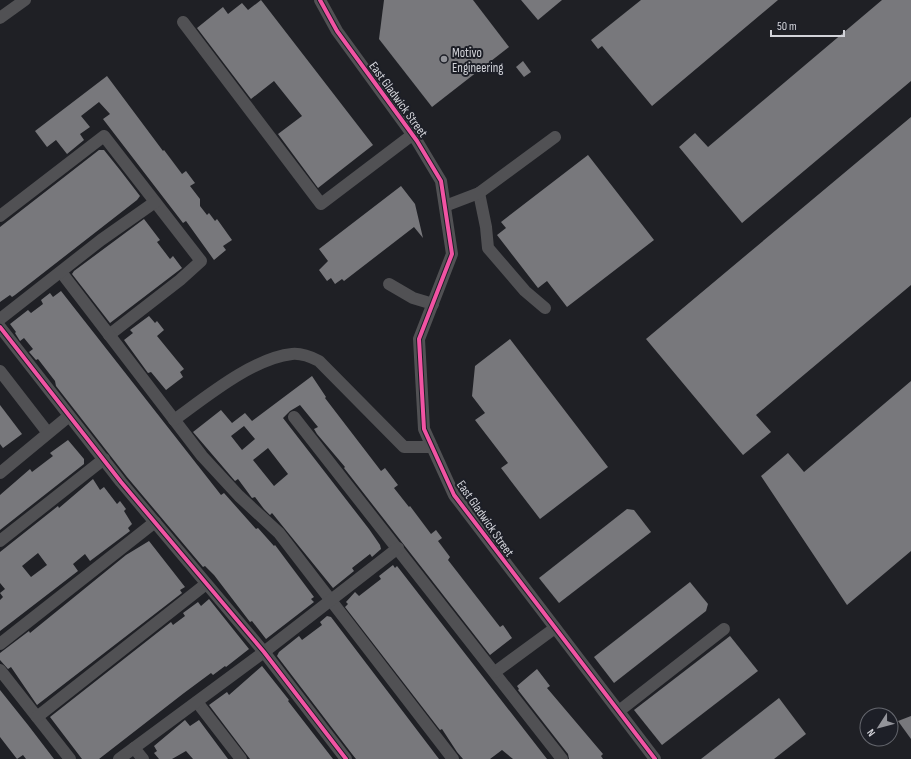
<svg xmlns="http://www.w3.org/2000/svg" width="911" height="759" font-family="'Sofia Sans Condensed',sans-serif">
  <rect width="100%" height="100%" fill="#1f2025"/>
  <g fill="#78787c" fill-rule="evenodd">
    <polygon points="261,0 373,145 318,188 278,134 302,116 274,81 251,99 197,28 223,7 228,14 242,3 248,10"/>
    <polygon points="384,0 473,0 509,47 432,107 379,39"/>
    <polygon points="521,0 562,0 538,20"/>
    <polygon points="641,0 778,0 652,106 602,46 598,49 591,40"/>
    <polygon points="882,0 911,0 911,81 742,223 679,147 695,133 708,147"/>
    <polygon points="523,61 531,72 524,77 516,67"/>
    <polygon points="107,76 163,151 164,150 182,174 186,171 195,183 190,186 200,199 200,206 207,215 209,213 215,221 217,219 232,240 223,246 226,250 214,260 186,221 183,223 103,119 110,114 99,102 81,116 90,127 80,134 84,140 67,154 56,140 47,147 35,131"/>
    <polygon points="911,117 911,285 756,415 771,432 743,455 646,339"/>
    <polygon points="99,150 104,150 120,170 140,196 137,200 15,295 12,297 10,295 0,302 0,227"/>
    <polygon points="588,155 654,240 567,307 547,281 538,288 497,235 506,228 501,222"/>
    <polygon points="401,186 415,204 423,238 414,227 344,281 342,279 335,284 331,278 327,281 319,270 328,261 319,249"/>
    <polygon points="144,219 160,240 157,242 170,259 173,256 182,268 110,323 72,274 74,271"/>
    <polygon points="61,291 221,495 224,493 256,529 258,528 274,546 275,545 314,597 311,599 314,602 266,639 252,621 250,622 214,575 205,566 203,567 127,477 56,386 55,381 38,359 36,360 29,352 33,349 24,338 20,341 15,333 16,332 10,324 28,310 31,313 43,304 41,300 50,293 53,297"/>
    <polygon points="149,316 155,323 157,321 164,330 157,336 184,369 180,372 183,377 166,390 151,372 148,373 124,340 133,333 130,330"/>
    <polygon points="510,339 608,467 540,519 501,468 508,463 475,420 485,413 472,396 475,366"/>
    <path d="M312 376 326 397 325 398 381 471 385 468 398 485 394 488 409 507 410 506 431 534 436 530 442 538 438 541 450 557 448 560 500 627 503 625 512 638 490 655 344 468 345 467 317 434 314 429 318 427 300 405 290 411 283 418 369 529 380 545 381 549 372 557 370 554 352 568 354 571 333 588 272 513 270 515 264 509 255 497 252 498 238 479 235 481 193 432 221 410 232 423 245 413 252 421ZM244 426 255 439 242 450 231 436ZM268 448 288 474 274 486 253 460Z"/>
    <polygon points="911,381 911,551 847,605 761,476 788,453 804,472"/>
    <polygon points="0,405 22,434 3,448 0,444"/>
    <polygon points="68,440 84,459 84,464 0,530 0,495 30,469 32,472 53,456 50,453"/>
    <path d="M93 479 100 490 104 487 117 504 120 501 126 509 124 511 132 524 128 528 130 531 90 561 85 554 73 564 78 571 0 631V600L3 597 0 593 5 589 0 583V552L58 506 59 508ZM38 553 47 565 31 577 22 566Z"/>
    <polygon points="627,509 634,510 651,532 559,603 539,578"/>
    <polygon points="149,541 185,587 180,590 182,593 37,705 11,667 8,669 0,660 0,653 29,631 30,633 126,555"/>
    <polygon points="393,565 395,568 397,566 547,759 513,759 502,750 490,759 463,759 457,752 442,729 440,730 345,607 348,604 346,602 355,592 359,596 381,579 379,576"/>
    <polygon points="690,582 708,604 706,611 614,683 594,657"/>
    <polygon points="209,599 249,649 226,667 225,666 213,675 211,673 184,693 99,759 82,759 50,717 171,622 173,625 185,616 183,613 198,602 201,606"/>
    <polygon points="327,616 331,617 439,759 356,759 352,754 277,656 279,652 299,636 302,640 322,625 320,622"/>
    <polygon points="730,636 758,671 662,745 634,710"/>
    <polygon points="262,666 289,700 288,701 333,759 250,759 209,705 227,692 229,695"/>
    <polygon points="537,669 550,686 547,688 603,754 601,756 603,759 569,759 568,754 518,690 519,689 517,686"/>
    <polygon points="0,690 28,725 54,759 26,759 23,755 17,759 0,737"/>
    <polygon points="779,698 806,734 774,759 701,759"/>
    <polygon points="911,716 911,739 898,721"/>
    <polygon points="185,720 190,726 199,720 228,759 193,759 186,751 172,759 159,759 154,753 157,751 154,746"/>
  </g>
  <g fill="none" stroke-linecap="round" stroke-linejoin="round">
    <g stroke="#515154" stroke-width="12">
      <polyline points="320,0 337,31 417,141 441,181 452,254 419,339 424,429 454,495 655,759"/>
      <polyline points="0,18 25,0"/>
      <polyline points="183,22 321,204 412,135"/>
      <polyline points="479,193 486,227 488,248 525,291 545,308"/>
      <polyline points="445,206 479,193 555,137"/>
      <polyline points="0,216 104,136 201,261 180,280 109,335"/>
      <polyline points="61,272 202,456 239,496 279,533 453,759"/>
      <polyline points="389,284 413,298 433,304"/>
      <polyline points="0,319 101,240 155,202"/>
      <polyline points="0,327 121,482 264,652 346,759"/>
      <polyline points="0,371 48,433"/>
      <polyline points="294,417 562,759"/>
      <path d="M174 420C206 397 253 358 292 354 302 353 311 357 319 361L404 447H432"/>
      <polyline points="0,473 69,416"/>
      <polyline points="0,541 104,459"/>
      <polyline points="0,644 155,522"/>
      <polyline points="0,670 70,759"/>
      <polyline points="495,672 555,628"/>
      <polyline points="197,702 241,759"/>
      <polyline points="619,711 724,629"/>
      <polyline points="37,717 206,584"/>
      <polyline points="134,748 143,759"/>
      <polyline points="119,759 264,652 398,548"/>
    </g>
    <defs>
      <g id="cycleway">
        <polyline points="320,0 337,31 417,141 441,181 452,254 419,339 424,429 454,495 655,759"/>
        <polyline points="0,327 121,482 264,652 346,759"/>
      </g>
    </defs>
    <use href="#cycleway" stroke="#1d1f27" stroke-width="6"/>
    <use href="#cycleway" stroke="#f153a3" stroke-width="4"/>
  </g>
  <circle fill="#93949a" stroke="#1d1f27" stroke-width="1.5" cx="444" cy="59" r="4"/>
  <g text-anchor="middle" stroke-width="4" stroke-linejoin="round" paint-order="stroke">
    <g font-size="13" fill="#d2d3d9" stroke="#1d1f27" text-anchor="start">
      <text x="452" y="57">Motivo<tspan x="452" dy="15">Engineering</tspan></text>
    </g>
    <g font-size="13" fill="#d2d3d9" stroke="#1d1f27">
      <text transform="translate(399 99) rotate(54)" y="5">East Gladwick Street</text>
      <text transform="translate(486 518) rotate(55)" y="5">East Gladwick Street</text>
    </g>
  </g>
  <g transform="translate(879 727) rotate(234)"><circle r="19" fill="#1d1f27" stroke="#65676e"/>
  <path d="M0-3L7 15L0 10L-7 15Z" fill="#93949a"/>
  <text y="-6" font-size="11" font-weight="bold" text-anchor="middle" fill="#d2d3d9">N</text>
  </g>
  <path d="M771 30v6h73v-6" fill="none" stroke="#d2d3d9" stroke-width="2"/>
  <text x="777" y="30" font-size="12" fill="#d2d3d9" stroke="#1d1f27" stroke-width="3" paint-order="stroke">50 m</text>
</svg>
